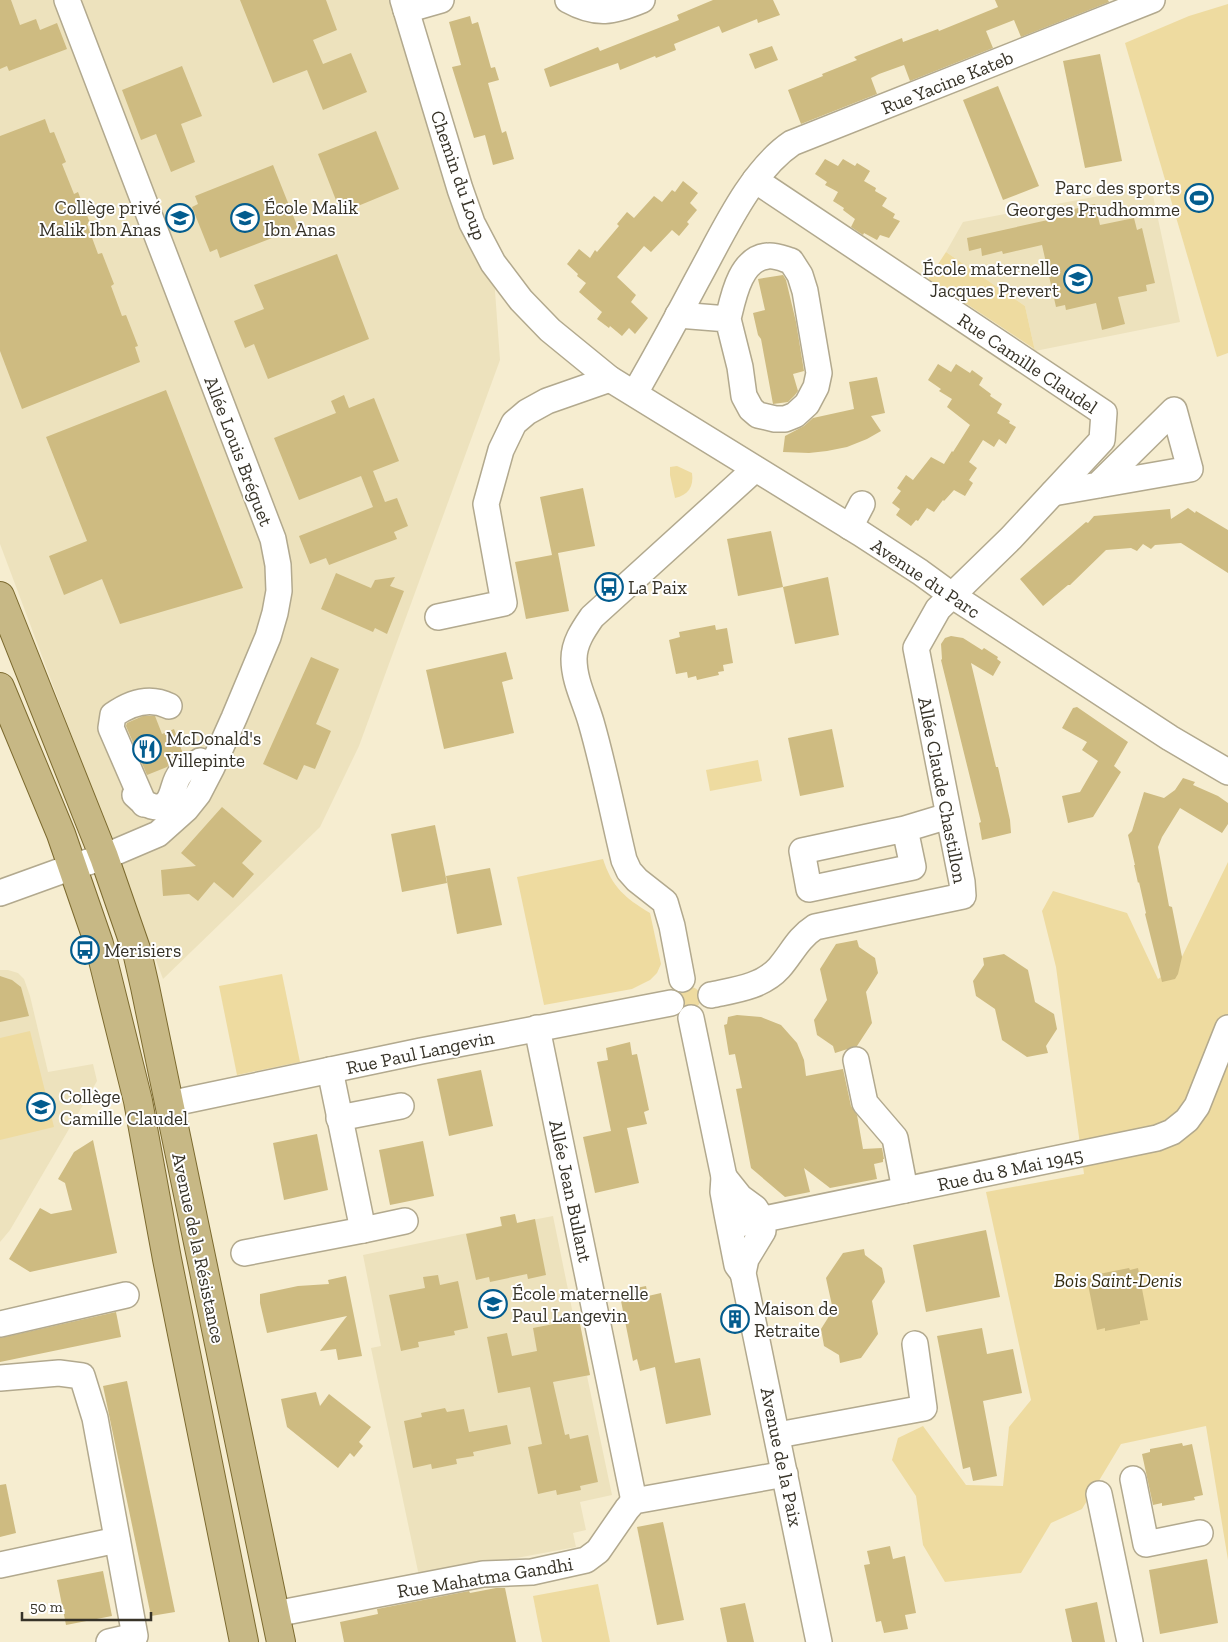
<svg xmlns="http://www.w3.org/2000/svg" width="1228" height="1642" font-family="'Zilla Slab',serif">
  <rect width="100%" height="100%" fill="#f6edd0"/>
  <g fill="#ede2bd">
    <polygon points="0,0 403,0 493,263 500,360 359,746 320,827 163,979 0,544"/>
    <polygon points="1151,186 1180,322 1035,351 1025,306 946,252 963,222"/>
    <polygon points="0,970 8,970 18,973 24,979 30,996 48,1072 93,1064 97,1081 10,1230 0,1242"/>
    <polygon points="515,1214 517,1223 553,1216 574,1319 579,1319 590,1375 587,1376 612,1495 580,1502 586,1530 573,1533 576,1547 419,1576 371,1348 381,1346 363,1255 501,1226 500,1217"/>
  </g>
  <g fill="#eedba0">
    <polygon points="1228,4 1228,353 1217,357 1125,43 1189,16"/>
    <polygon points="946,252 1025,306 1035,351 1033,348 932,281 927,281"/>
    <path d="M677 466 692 473C694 487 688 495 675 498L670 475V467Z"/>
    <polygon points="758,760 762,781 710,791 706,770"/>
    <path d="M603 859C612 887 625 898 650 913L661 964 657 973 650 980 632 989 544 1005 517 877Z"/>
    <polygon points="1228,862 1228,1560 1206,1426 1121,1444 1082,1509 1051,1523 1021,1573 945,1582 923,1545 916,1496 892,1460 898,1438 923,1426 966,1485 1003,1486 1009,1427 1031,1400 986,1192 1084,1174 1056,967 1042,911 1053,891 1127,913 1158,979 1177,967"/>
    <polygon points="282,974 300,1062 237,1075 219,986"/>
    <circle cx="690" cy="998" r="11"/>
    <polygon points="30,1031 54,1127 0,1140 0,1038"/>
    <polygon points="598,1584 610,1642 542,1642 533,1596"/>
  </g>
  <g fill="#cebb81">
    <polygon points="0,0 11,0 20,25 36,19 40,30 57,23 67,49 9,71 7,66 0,69"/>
    <polygon points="240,0 326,0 337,30 313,40 323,64 351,53 367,92 323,110 307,70 273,83"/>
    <polygon points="713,0 773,0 780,15 758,23 757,19 722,33 719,26 674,44 676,50 656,58 655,56 620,70 618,63 550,87 544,69 598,47 600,51 679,20 677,15"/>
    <polygon points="995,0 1108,0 1109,2 1021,37 1014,20 986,31 993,48 910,81 904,65 879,74 871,78 877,94 801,124 788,90 823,76 822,74 857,60 854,57 902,38 903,42 938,29 939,31 998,7"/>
    <polygon points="470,16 472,24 478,22 491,68 495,67 499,80 488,83 502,133 506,131 514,159 493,165 485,135 474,138 452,67 461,65 449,22"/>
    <polygon points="772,46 778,60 755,69 749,54"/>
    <polygon points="1100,54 1122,161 1085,168 1063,61"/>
    <polygon points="182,66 202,116 181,124 195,162 171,172 156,134 141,140 122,90"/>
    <polygon points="998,86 1039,186 1003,200 963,100"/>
    <polygon points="45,119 50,133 54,132 66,162 62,164 74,194 78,192 90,223 87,224 98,254 102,253 114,284 111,286 122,316 126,315 138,346 135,347 140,362 22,409 0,351 0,136"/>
    <polygon points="376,131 399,189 341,213 318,154"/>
    <polygon points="825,159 838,166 843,159 855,166 857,163 870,171 864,181 876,188 875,191 887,198 882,206 895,214 893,218 900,221 889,238 880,235 877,240 864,233 863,235 851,227 855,219 843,210 844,208 833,201 838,192 825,185 827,182 815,174"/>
    <polygon points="273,165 298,228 220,258 217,249 210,252 192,207 198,204 195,196"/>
    <polygon points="683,181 698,193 690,203 697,210 687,222 689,224 679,236 672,230 651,252 644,246 617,277 636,295 631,302 648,318 635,334 629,328 622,336 610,326 609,328 597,319 602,312 579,292 586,283 577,276 578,274 567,264 579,249 590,258 595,250 597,252 619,226 617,224 627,212 634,218 654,196 662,202 672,190 675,192"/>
    <polygon points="1095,204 1100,225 1134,218 1137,230 1142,228 1155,283 1146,285 1147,291 1118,297 1125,324 1102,330 1096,303 1066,310 1065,305 1056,307 1042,245 1003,254 1002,251 982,256 981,248 969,251 967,238 1075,214 1074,209"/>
    <polygon points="337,254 369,339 268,379 254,344 245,348 234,321 264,309 254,285"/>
    <polygon points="783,275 786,280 796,322 804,371 793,374 798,391 795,395 788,402 773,404 761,339 758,335 753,313 765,310 758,279"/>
    <polygon points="938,364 951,372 956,364 970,373 972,370 983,378 979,385 991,394 990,396 1002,404 997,413 1010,421 1009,423 1016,427 1006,444 999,439 994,447 983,440 969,462 977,468 969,480 973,483 965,496 954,490 944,501 943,500 934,512 927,508 918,521 916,520 911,526 896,515 900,509 892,503 901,491 897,488 906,475 913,480 931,457 944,464 952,451 953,452 970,425 947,407 952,399 939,391 941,389 928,380"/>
    <polygon points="877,377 885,413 871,416 881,431 867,439 847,447 827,451 809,453 783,452 785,436 804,426 813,418 854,409 849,382"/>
    <polygon points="166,390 243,588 120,624 102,579 64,595 49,556 87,541 46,437"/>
    <polygon points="344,395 349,408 374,398 399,461 373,471 385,502 397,498 408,526 394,532 397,539 329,565 326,558 310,564 299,536 373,507 361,476 299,500 274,438 336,413 331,401"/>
    <polygon points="583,488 595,546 558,553 569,611 526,619 515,562 552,555 540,497"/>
    <polygon points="1188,508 1195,513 1196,511 1228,530 1228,573 1181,543 1155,545 1151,549 1143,544 1137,551 1131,548 1106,550 1070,585 1068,585 1043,606 1020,579 1086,522 1088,523 1094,516 1170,509 1171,519"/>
    <polygon points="771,531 783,587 738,596 727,539"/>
    <polygon points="336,573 371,588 375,580 395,577 390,586 404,591 387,634 375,628 373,632 321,609"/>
    <polygon points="828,577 839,635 795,644 783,587"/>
    <polygon points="715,625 716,630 727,628 733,663 723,665 724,671 718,672 719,675 710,677 697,680 696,676 688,678 687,672 676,674 669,640 680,637 679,632"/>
    <polygon points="951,636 963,638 982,650 984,648 998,657 997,659 1001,662 993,676 971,663 996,767 998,767 1010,820 1011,833 982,840 979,823 981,822 941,660 942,659 941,644 945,638"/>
    <polygon points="506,652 513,679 502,682 514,733 444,749 426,670"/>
    <polygon points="311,657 339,669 316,724 331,731 315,769 304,765 297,780 263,764"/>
    <polygon points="1077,707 1128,742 1114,766 1121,772 1093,817 1068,823 1062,796 1080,792 1098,761 1082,750 1087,742 1062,728 1073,708"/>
    <polygon points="143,716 155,716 162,734 174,729 183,754 173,761 167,767 147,775 126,726 127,723"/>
    <polygon points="832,729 844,787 800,796 788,738"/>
    <polygon points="1183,778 1195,782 1193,785 1218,796 1228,803 1228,824 1222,833 1180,808 1162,837 1158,847 1169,906 1172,907 1182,957 1178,974 1175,979 1162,982 1145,914 1146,913 1139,882 1138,883 1134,865 1135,865 1128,835 1132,831 1144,792 1164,798 1175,790"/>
    <polygon points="222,807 262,841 242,863 254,874 233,898 214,882 198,901 189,894 163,896 161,870 196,866 181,853"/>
    <polygon points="435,825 447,883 402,892 391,834"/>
    <polygon points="490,868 502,925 457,934 446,876"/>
    <polygon points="857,940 859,947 875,958 878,973 866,992 872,1023 857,1046 835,1053 833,1046 817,1035 814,1020 827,1000 820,969 836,944"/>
    <polygon points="1004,954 1028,970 1035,1002 1054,1014 1057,1029 1046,1046 1048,1053 1027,1057 1002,1040 995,1009 976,996 973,981 984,965 983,958"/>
    <polygon points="0,976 12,980 21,987 29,1016 0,1022"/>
    <polygon points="737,1015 761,1017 781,1025 797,1043 804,1060 806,1076 843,1069 851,1106 857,1115 863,1149 882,1148 884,1159 883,1159 883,1162 874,1164 877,1179 830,1188 804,1168 810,1192 785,1197 751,1168 736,1089 742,1088 735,1054 729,1055 724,1025 727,1024 728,1017"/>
    <polygon points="630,1042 632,1055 637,1054 649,1110 644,1112 647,1124 627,1128 639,1183 595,1193 583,1137 611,1131 597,1062 608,1060 606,1048"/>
    <polygon points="481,1070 493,1126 449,1136 437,1079"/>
    <polygon points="317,1134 328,1190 284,1200 273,1143"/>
    <polygon points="93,1140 117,1253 30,1272 9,1259 40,1208 51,1214 72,1210 65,1183 58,1179 74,1152"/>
    <polygon points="423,1141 434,1196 390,1205 379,1150"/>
    <polygon points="515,1214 517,1223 535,1219 546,1275 528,1279 527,1274 490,1282 489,1277 476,1280 466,1234 502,1226 500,1217"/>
    <polygon points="986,1230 1000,1297 926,1312 913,1245"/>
    <polygon points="864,1249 865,1255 882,1268 885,1282 872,1301 878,1334 861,1358 840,1363 839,1355 824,1346 821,1329 833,1310 826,1278 843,1253"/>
    <polygon points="1129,1268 1130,1270 1138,1268 1148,1320 1140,1321 1140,1324 1105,1331 1105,1328 1097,1330 1087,1279 1095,1278 1094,1275"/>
    <polygon points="438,1275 440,1285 458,1281 468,1328 454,1331 455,1335 418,1342 419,1347 401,1351 389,1295 425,1288 423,1277"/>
    <polygon points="346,1276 362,1356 338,1360 336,1349 320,1351 347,1316 267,1333 260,1303 260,1294 298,1286 329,1284 328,1280"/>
    <polygon points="646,1286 648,1296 661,1293 675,1363 700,1358 711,1415 666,1424 655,1367 640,1371 637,1359 633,1361 621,1301 633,1299 631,1289"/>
    <polygon points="116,1312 121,1337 0,1362 0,1338"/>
    <polygon points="579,1319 590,1375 553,1382 565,1435 569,1434 570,1439 588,1435 598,1482 580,1486 581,1490 557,1495 556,1490 538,1494 528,1447 542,1444 530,1387 498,1393 487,1337 507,1333 512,1356 537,1351 533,1328"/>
    <polygon points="982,1328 987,1354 1013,1349 1022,1393 983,1401 997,1476 973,1481 970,1467 963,1469 937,1336"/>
    <polygon points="127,1381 175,1612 151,1616 103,1386"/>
    <polygon points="316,1392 320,1406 329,1394 371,1427 359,1442 363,1446 354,1457 350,1453 338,1468 287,1427 281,1399"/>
    <polygon points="445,1408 447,1412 464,1409 469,1432 507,1425 511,1444 473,1452 474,1456 456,1459 457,1464 432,1469 431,1464 413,1468 404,1421 422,1417 421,1413"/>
    <polygon points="1182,1443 1183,1446 1192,1444 1203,1495 1194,1497 1195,1500 1162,1506 1162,1503 1153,1505 1142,1454 1150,1452 1150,1449"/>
    <polygon points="6,1484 16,1533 0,1537 0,1485"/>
    <polygon points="663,1522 684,1620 657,1625 637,1527"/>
    <polygon points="890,1546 893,1559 905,1556 916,1613 905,1615 908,1629 884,1633 881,1621 876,1622 864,1565 870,1564 867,1551"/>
    <polygon points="1207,1559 1218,1623 1160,1634 1149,1570"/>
    <polygon points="103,1571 112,1616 66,1625 57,1580"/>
    <polygon points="496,1588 505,1588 516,1642 344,1642 340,1622 378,1614 377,1609 469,1591 470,1593"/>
    <polygon points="1097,1602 1105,1642 1072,1642 1065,1609"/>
    <polygon points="745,1603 754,1642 727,1642 720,1608"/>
  </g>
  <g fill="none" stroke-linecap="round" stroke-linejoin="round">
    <defs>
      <g id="minor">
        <polyline points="403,0 460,189 472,223 493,263 521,300 550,330 610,379 860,533 920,572 953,596 1170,738 1228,772"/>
        <path d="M568 0C597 16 613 12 642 0"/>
        <polyline points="406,10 441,0"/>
        <path d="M678 315 728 319 740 367 744 396 751 409 758 415 775 419H785L795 415 807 404 816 387 819 373 805 291 800 275 791 261C784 259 775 255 768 256 740 258 733 298 728 319"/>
        <path d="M635 393C656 356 677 318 697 280 721 237 750 171 792 143L1152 0"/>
        <polyline points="1053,493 1190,469 1174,410 1098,485"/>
        <polyline points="850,527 862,504"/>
        <polyline points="438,617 504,603 486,504 501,450 514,423 527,412 547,401 610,379"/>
        <path d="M135 795C144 804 159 814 169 800 174 792 174 781 180 774 185 767 194 766 200 761"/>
        <path d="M144 804 111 728 113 715C130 703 149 696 169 706"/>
        <polyline points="905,829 913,867 809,889 802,851 905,829 948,816"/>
        <polyline points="0,893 72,867 104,857 158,834 186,809 198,794 212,767 234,718 268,637 275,613 279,591 278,565 273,539 67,0"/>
        <path d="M682 979 672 926 665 902 637 880 629 871 624 860C613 814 604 767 591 722 585 701 574 681 574 659 574 643 583 630 592 617L755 469"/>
        <path d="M711 995C734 990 762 987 779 968 792 953 798 938 815 927L963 896 962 882 916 648 938 609 1011 538 1102 440 1104 413 755 180"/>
        <polyline points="691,1018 724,1177 723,1192 727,1214 737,1265 743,1273"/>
        <polyline points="537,1028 634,1501"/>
        <polyline points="856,1060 865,1103 895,1138 905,1190"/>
        <polyline points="169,1104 421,1051 671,1003"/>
        <polyline points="339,1118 401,1106"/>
        <polyline points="724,1177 740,1197 755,1208 762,1219 763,1231 746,1259 743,1273 819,1642"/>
        <polyline points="730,1226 1157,1138 1172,1132 1187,1120 1197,1106 1228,1028"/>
        <polyline points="363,1230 405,1221"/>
        <polyline points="244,1253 363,1230 330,1070"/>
        <polyline points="0,1324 126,1295"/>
        <polyline points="0,1378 59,1373 82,1376 95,1418 135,1636 109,1642"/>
        <polyline points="778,1435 924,1408 915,1344"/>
        <polyline points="1133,1479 1146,1544 1200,1533"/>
        <polyline points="1099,1494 1130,1642"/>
        <polyline points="0,1565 117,1540"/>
        <polyline points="275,1614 483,1574 532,1572 586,1560 598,1551 627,1509 634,1501 785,1474"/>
      </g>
      <g id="major">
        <polyline points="0,596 104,857 137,952 145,987 281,1642"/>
        <polyline points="0,687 61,834 99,944 138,1101 167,1259 244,1642"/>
      </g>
    </defs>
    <use href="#minor" stroke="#b2a98e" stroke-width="28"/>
    <use href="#major" stroke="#7c6a2f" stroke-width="30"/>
    <use href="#minor" stroke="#fff" stroke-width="25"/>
    <use href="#major" stroke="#c7b885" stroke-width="28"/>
  </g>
  <defs>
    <symbol id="stadium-ring" viewBox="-11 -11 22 22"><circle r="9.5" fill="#fff" stroke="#035c8e" stroke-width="1.5"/><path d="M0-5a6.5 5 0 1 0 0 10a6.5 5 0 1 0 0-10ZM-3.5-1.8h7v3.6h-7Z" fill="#035c8e"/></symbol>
    <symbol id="school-ring" viewBox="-11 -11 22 22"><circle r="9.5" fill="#fff" stroke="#035c8e" stroke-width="1.5"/><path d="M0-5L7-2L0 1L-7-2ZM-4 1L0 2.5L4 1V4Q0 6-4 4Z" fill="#035c8e"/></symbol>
    <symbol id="bus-ring" viewBox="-11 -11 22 22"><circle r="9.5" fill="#fff" stroke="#035c8e" stroke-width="1.5"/><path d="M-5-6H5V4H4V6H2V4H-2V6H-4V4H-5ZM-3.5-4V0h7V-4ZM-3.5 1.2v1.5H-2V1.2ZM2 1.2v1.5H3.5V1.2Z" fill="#035c8e"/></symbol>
    <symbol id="restaurant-ring" viewBox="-11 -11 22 22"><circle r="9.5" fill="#fff" stroke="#035c8e" stroke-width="1.5"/><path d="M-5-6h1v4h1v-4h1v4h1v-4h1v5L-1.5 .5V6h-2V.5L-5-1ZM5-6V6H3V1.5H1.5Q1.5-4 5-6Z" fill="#035c8e"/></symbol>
    <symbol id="building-ring" viewBox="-11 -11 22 22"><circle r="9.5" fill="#fff" stroke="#035c8e" stroke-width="1.5"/><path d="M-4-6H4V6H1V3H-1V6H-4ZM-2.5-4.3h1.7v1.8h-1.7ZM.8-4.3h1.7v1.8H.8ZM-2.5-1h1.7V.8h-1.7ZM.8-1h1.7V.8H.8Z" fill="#035c8e"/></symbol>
  </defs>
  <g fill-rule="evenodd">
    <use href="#stadium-ring" x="1183" y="182" width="32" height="32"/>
    <use href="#school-ring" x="164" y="202" width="32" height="32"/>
    <use href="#school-ring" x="229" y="202" width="32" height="32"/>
    <use href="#school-ring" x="1062" y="263" width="32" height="32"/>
    <use href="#bus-ring" x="593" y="571" width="32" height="32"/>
    <use href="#restaurant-ring" x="131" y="733" width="32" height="32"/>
    <use href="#bus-ring" x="69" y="934" width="32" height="32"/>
    <use href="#school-ring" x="25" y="1091" width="32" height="32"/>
    <use href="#school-ring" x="477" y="1288" width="32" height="32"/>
    <use href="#building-ring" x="719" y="1303" width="32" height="32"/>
  </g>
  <g text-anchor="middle" stroke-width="4" stroke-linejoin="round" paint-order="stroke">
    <g font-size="19" fill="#373328" stroke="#fff">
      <text transform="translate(947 82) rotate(-22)" y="7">Rue Yacine Kateb</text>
      <text transform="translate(459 175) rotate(71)" y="7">Chemin du Loup</text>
      <text transform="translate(1028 363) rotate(34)" y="7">Rue Camille Claudel</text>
      <text transform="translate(239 451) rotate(69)" y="7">Allée Louis Bréguet</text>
      <text transform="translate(926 578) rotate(34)" y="7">Avenue du Parc</text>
      <text transform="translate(943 790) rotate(79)" y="7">Allée Claude Chastillon</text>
      <text transform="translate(420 1052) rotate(-12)" y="7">Rue Paul Langevin</text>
      <text transform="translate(1010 1169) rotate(-12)" y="7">Rue du 8 Mai 1945</text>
      <text transform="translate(571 1191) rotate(78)" y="7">Allée Jean Bullant</text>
      <text transform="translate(199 1248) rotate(78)" y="7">Avenue de la Résistance</text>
      <text transform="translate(782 1457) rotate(78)" y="7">Avenue de la Paix</text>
      <text transform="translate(485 1577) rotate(-9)" y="7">Rue Mahatma Gandhi</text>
    </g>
    <g font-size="19" fill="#373328" stroke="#fff" text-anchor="start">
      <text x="1180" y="194" text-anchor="end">Parc des sports<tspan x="1180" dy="22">Georges Prudhomme</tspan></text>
      <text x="161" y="214" text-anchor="end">Collège privé<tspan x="161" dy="22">Malik Ibn Anas</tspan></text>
      <text x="264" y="214">École Malik<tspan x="264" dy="22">Ibn Anas</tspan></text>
      <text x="1059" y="275" text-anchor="end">École maternelle<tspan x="1059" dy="22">Jacques Prevert</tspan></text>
      <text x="628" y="594">La Paix</text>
      <text x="166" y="745">McDonald's<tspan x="166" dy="22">Villepinte</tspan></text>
      <text x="104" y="957">Merisiers</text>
      <text x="60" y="1103">Collège<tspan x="60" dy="22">Camille Claudel</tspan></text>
      <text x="512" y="1300">École maternelle<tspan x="512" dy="22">Paul Langevin</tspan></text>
      <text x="754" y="1315">Maison de<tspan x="754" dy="22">Retraite</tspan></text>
    </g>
    <g font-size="19" font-style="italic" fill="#342c10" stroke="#fff">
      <text x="1118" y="1287">Bois Saint-Denis</text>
    </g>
  </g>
  <path d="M22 1612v8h129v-8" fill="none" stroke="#373328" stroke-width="2.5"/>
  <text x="30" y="1612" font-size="15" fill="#373328" stroke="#ffffff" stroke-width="4" paint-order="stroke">50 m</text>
</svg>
